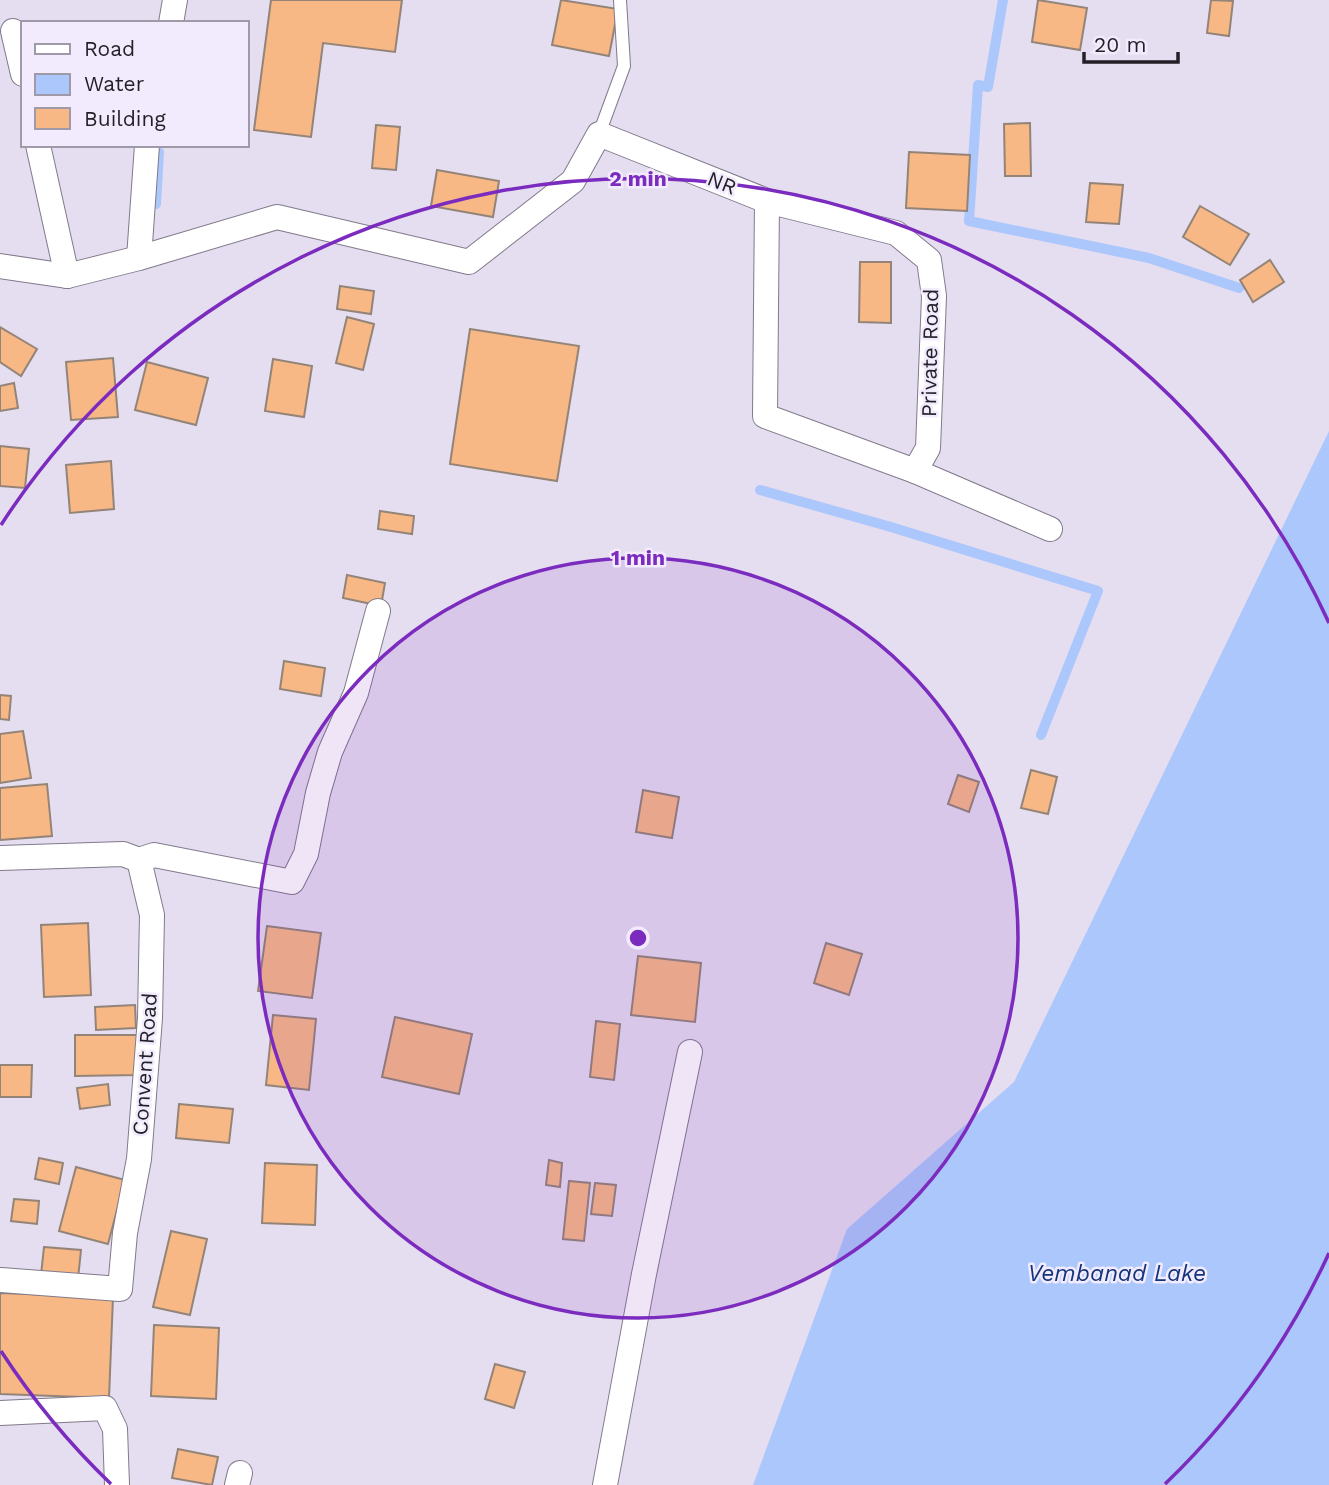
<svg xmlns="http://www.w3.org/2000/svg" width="1329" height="1485" font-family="'Work Sans',sans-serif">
  <rect width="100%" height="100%" fill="#e5ddf0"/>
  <polygon fill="#acc7fb" points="1329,431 1329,1485 753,1485 847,1229 1014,1082"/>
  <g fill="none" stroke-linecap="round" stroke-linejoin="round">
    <g stroke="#acc7fb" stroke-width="10">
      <polyline points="1003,0 988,87 978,85 969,221 1149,258 1239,288"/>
      <polyline points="156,204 159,152"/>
      <polyline points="760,490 891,527 1098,591 1041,735"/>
    </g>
  </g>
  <g fill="#f7b886" stroke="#948478" stroke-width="2">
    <polygon points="271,0 402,0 395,52 323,43 311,137 254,130"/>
    <polygon points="561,0 618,9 609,56 552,45"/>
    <polygon points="1038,0 1087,8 1080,50 1032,42"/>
    <polygon points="1211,0 1233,1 1229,36 1207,33"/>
    <polygon points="1030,123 1031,176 1005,176 1004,124"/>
    <polygon points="376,125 400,127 396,170 372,168"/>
    <polygon points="909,152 970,155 967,211 906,208"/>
    <polygon points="437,170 499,181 493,217 431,206"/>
    <polygon points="1090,183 1123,185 1119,224 1086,222"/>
    <polygon points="1200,206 1249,234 1230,265 1183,237"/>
    <polygon points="1270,260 1284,282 1253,302 1240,280"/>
    <polygon points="860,262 891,262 891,323 859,322"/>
    <polygon points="340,286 374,291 371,314 337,309"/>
    <polygon points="347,317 374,324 363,370 336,363"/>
    <polygon points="0,327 37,349 21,376 0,362"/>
    <polygon points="470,329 579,346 557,481 450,464"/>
    <polygon points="113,358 118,417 71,420 66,362"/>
    <polygon points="273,359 312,366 304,417 265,411"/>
    <polygon points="147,362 208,378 196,425 135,410"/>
    <polygon points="14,383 18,408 0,411 0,386"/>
    <polygon points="0,446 29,449 25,488 0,486"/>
    <polygon points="111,461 114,509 70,513 66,465"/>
    <polygon points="380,511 414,516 412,534 378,529"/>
    <polygon points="347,575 385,583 381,606 343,598"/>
    <polygon points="284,661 325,668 321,696 280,689"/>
    <polygon points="0,695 11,696 9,720 0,719"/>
    <polygon points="23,731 31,778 0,783 0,734"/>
    <polygon points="1031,770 1057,777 1048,814 1021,808"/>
    <polygon points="958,775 979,782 969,812 948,804"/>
    <polygon points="47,784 52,836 0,840 0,788"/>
    <polygon points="643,790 679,797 672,838 636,832"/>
    <polygon points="88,923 91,995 44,997 41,925"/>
    <polygon points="267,926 321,933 312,998 258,991"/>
    <polygon points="826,943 862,954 849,995 814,983"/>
    <polygon points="638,956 701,963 695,1022 631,1015"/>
    <polygon points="135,1005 136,1028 96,1030 95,1007"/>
    <polygon points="273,1015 316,1019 309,1090 266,1085"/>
    <polygon points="395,1017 472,1034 459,1094 382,1077"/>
    <polygon points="596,1021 620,1024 614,1080 590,1077"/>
    <polygon points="75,1035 139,1035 139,1075 75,1076"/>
    <polygon points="0,1065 32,1065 31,1097 0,1097"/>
    <polygon points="108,1084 110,1105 80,1109 77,1088"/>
    <polygon points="179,1104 233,1109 229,1143 176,1138"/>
    <polygon points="39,1158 63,1163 59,1184 35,1179"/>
    <polygon points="549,1160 562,1163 560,1187 546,1185"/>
    <polygon points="265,1163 317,1165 315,1225 262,1223"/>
    <polygon points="76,1167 125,1180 108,1244 59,1231"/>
    <polygon points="569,1181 590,1183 584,1241 563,1239"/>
    <polygon points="595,1183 616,1185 612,1216 591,1214"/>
    <polygon points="14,1199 39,1201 37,1224 11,1221"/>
    <polygon points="171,1231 207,1239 190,1315 153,1307"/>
    <polygon points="44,1247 81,1250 78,1279 41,1275"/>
    <polygon points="0,1293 113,1297 109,1398 0,1394"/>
    <polygon points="154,1325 219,1328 216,1399 151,1396"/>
    <polygon points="495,1364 525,1372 514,1408 485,1399"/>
    <polygon points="178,1449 218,1457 212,1485 172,1478"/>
  </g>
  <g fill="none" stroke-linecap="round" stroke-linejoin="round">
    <defs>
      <polyline id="lane" points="599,134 624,66 620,0"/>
      <g id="street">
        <polyline points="171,23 175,0"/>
        <polyline points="13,31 23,74"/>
        <polyline points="38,145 67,276"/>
        <polyline points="767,201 765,416 915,471"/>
        <polyline points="139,258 147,145"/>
        <polyline points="0,266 67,276 139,258 277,217 469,262 573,181 599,134 767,201 896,233 929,260 934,296 928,448 915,471 1050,529"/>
        <polyline points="0,858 123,854 139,860 152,915 150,1018 139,1159 125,1233 120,1289 1,1280"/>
        <polyline points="139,860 154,855 292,882 306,854 318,793 330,752 356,693 378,611"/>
        <polyline points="0,1413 105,1408 115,1429 117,1485"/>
        <polyline points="237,1485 240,1473"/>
        <polyline points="605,1485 644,1274 690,1052"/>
      </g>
    </defs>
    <use href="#lane" stroke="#817a8b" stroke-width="14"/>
    <use href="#street" stroke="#817a8b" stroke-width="26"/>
    <use href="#lane" stroke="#fff" stroke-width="12"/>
    <use href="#street" stroke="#fff" stroke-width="24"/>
  </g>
  <circle cx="638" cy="938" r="380" fill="#7b2cbf" fill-opacity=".12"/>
  <g fill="none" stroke="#7b2cbf" stroke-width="3.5">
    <circle cx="638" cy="938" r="380"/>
    <path d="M1329 1253A759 759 0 0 1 1165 1484M111 1484A759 759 0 0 1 1 1351M1 525A759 759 0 0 1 1329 623"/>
  </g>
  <g text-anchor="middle" stroke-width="5" stroke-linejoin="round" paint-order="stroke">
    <g font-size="21" fill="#221f26" stroke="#f2ebfe">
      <text transform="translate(722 183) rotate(22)" y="7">NR</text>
      <text transform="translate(930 353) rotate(-89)" y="7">Private Road</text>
      <text transform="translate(145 1064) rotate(-86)" y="7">Convent Road</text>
    </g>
    <g font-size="23" font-style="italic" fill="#13347b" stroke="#f2ebfe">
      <text x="1117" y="1281">Vembanad Lake</text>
    </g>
  </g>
  <circle cx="638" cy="938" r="10" fill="#7b2cbf" stroke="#f2ebfe" stroke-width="3.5"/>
  <g font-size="21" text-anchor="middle" font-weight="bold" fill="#7b2cbf" stroke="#f2ebfe" stroke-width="5" stroke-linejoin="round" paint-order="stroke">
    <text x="638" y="186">2 min</text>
    <text x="638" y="565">1 min</text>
  </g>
  <rect x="21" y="21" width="228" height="126" fill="#f2ebfe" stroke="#9f99a8" stroke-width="2"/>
  <rect x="35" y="44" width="35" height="10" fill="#ffffff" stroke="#9f99a8" stroke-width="2"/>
  <text x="84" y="56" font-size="21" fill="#221f26">Road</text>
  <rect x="35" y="74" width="35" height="21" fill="#acc7fb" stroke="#9f99a8" stroke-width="2"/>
  <text x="84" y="91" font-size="21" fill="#221f26">Water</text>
  <rect x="35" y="108" width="35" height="21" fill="#f7b886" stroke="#9f99a8" stroke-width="2"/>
  <text x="84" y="126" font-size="21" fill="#221f26">Building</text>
  <path d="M1084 52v10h94v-10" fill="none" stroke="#221f26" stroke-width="3.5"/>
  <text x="1094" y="52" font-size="21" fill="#221f26" stroke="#f2ebfe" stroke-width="5" paint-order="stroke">20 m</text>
</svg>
